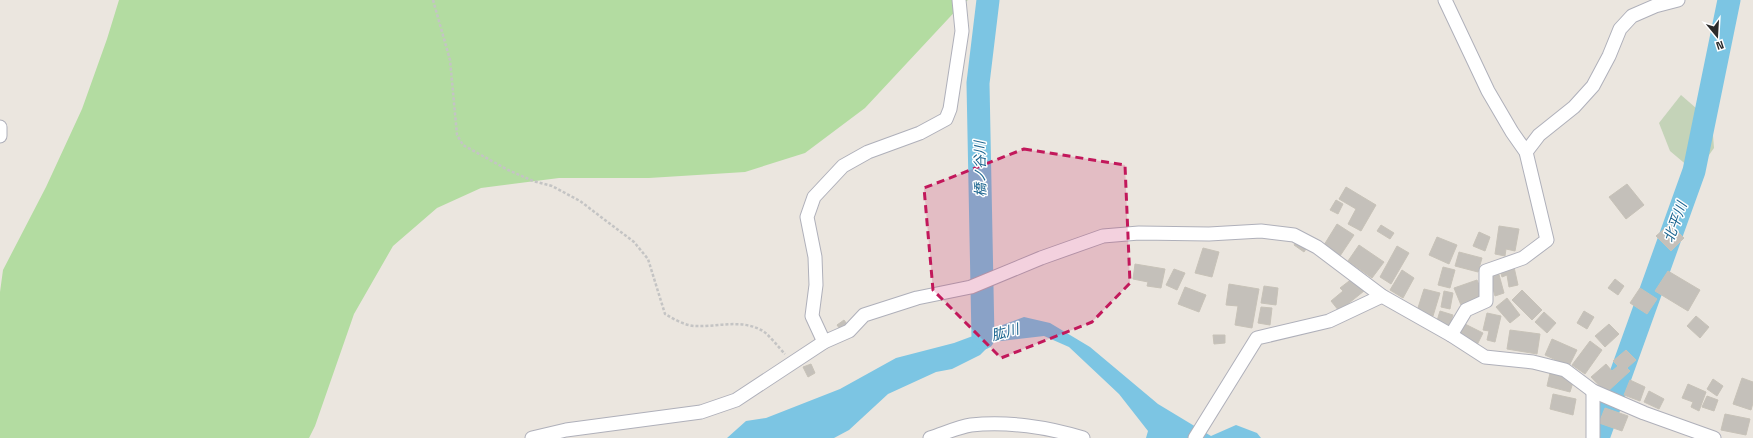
<svg xmlns="http://www.w3.org/2000/svg" width="1753" height="438" font-family="'Space Grotesk','Noto Sans JP',sans-serif">
  <rect width="100%" height="100%" fill="#ebe6df"/>
  <polygon fill="#b3dca1" points="119,0 968,0 962,4 865,108 805,153 745,172 649,178 559,178 481,188 437,208 393,246 354,314 315,426 309,438 0,438 0,292 3,270 46,187 82,109 107,39"/>
  <polygon fill="#c4d3b8" points="1681,95 1712,122 1714,148 1704,162 1689,167 1670,151 1659,123"/>
  <polygon fill="#7cc5e3" points="1024,317 1050,323 1090,347 1158,404 1211,436 1236,425 1257,433 1261,438 1146,438 1148,431 1119,394 1069,347 1044,336 993,342 980,355 952,369 936,372 888,394 849,430 834,438 727,438 746,421 766,418 840,389 896,358 954,343"/>
  <g fill="none" stroke-linecap="round" stroke-linejoin="round">
    <g stroke="#7cc5e3" stroke-width="23">
      <polyline points="983,338 978,83 988,0"/>
      <polyline points="1598,438 1694,171 1729,0"/>
    </g>
  </g>
  <g fill="#c4c0ba" stroke="#c7c2b8">
    <polygon points="1627,184 1644,205 1626,219 1609,197"/>
    <polygon points="1346,187 1376,205 1361,231 1348,224 1356,209 1339,199"/>
    <polygon points="1336,200 1343,204 1338,214 1330,210"/>
    <polygon points="1337,224 1354,235 1340,256 1324,245"/>
    <polygon points="1670,224 1684,238 1671,251 1656,236"/>
    <polygon points="1381,225 1394,233 1390,239 1377,231"/>
    <polygon points="1499,226 1519,229 1515,251 1506,249 1505,256 1495,254"/>
    <polygon points="1479,232 1490,237 1485,251 1473,246"/>
    <polygon points="1437,237 1457,245 1449,264 1429,255"/>
    <polygon points="1298,239 1308,246 1304,252 1294,245"/>
    <polygon points="1359,245 1384,262 1372,278 1348,261"/>
    <polygon points="1397,246 1409,253 1391,284 1380,277"/>
    <polygon points="1203,248 1219,252 1212,277 1195,273"/>
    <polygon points="1459,252 1482,258 1478,272 1455,266"/>
    <polygon points="1135,264 1165,269 1161,288 1147,286 1148,282 1133,279"/>
    <polygon points="1443,267 1455,270 1450,288 1438,285"/>
    <polygon points="1514,267 1518,285 1509,287 1507,275 1502,277 1500,270"/>
    <polygon points="1174,269 1185,273 1177,290 1166,285"/>
    <polygon points="1402,270 1414,278 1403,298 1390,290"/>
    <polygon points="1498,271 1504,293 1495,296 1490,278"/>
    <polygon points="1668,271 1700,290 1688,311 1655,291"/>
    <polygon points="1353,278 1364,291 1339,311 1331,301 1343,291 1340,288"/>
    <polygon points="1615,279 1624,286 1618,295 1608,288"/>
    <polygon points="1477,280 1484,297 1461,305 1454,288"/>
    <polygon points="1229,284 1259,289 1252,328 1235,325 1238,306 1226,305"/>
    <polygon points="1264,286 1278,288 1276,305 1261,303"/>
    <polygon points="1185,287 1206,295 1199,312 1178,304"/>
    <polygon points="1640,288 1657,299 1647,314 1630,303"/>
    <polygon points="1424,289 1440,293 1433,316 1417,311"/>
    <polygon points="1522,290 1542,310 1532,320 1512,300"/>
    <polygon points="1444,291 1453,293 1450,309 1441,307"/>
    <polygon points="1507,298 1520,315 1510,323 1496,307"/>
    <polygon points="1261,307 1272,308 1270,325 1258,323"/>
    <polygon points="1440,311 1453,315 1449,327 1436,324"/>
    <polygon points="1584,311 1594,317 1587,329 1577,323"/>
    <polygon points="1544,312 1556,323 1547,333 1535,322"/>
    <polygon points="1487,313 1501,316 1495,342 1487,340 1489,331 1483,330"/>
    <polygon points="1696,316 1709,327 1700,338 1687,326"/>
    <polygon points="844,320 849,327 842,332 837,325"/>
    <polygon points="1465,324 1483,333 1477,345 1458,336"/>
    <polygon points="1609,324 1619,334 1605,347 1595,336"/>
    <polygon points="1510,330 1540,334 1537,354 1507,349"/>
    <polygon points="1213,335 1225,335 1225,343 1214,344"/>
    <polygon points="1552,339 1577,350 1569,366 1545,355"/>
    <polygon points="1590,341 1602,350 1585,374 1572,365"/>
    <polygon points="1626,350 1636,360 1627,368 1630,371 1606,393 1591,377 1606,364 1612,371 1618,366 1613,361"/>
    <polygon points="811,364 815,373 808,377 803,367"/>
    <polygon points="1550,373 1574,379 1570,392 1547,386"/>
    <polygon points="1742,378 1753,382 1753,403 1751,410 1733,404"/>
    <polygon points="1713,379 1723,386 1717,396 1707,389"/>
    <polygon points="1630,380 1645,387 1640,401 1624,395"/>
    <polygon points="1688,384 1706,392 1699,411 1691,407 1693,402 1682,398"/>
    <polygon points="1649,391 1664,399 1659,409 1644,402"/>
    <polygon points="1553,394 1576,399 1573,415 1550,409"/>
    <polygon points="1707,396 1718,400 1714,411 1702,407"/>
    <polygon points="1605,408 1628,416 1622,431 1599,423"/>
    <polygon points="1725,414 1750,419 1746,435 1721,430"/>
  </g>
  <g fill="none" stroke-linecap="round" stroke-linejoin="round">
    <defs>
      <g id="minor">
        <polyline points="1445,0 1488,91 1512,132 1526,152 1547,240 1523,258 1486,271 1486,301 1466,310 1451,335"/>
        <polyline points="0,127 0,136"/>
        <polyline points="1526,152 1539,135 1574,107 1593,86 1609,56 1620,29 1632,16 1655,6 1678,0"/>
        <polyline points="824,342 812,316 816,285 815,257 807,217 814,197 843,166 868,152 920,133 946,119 950,109 962,31 959,0"/>
        <polyline points="532,438 566,430 701,412 736,400 824,342 849,331 864,315 917,298 971,287 1041,258 1103,236 1139,233 1209,234 1261,231 1294,235 1317,247 1382,296 1451,335 1485,357 1533,362 1565,370 1593,391 1644,413 1714,438"/>
        <path d="M930 438C943 434 958 427 971 425 1007 421 1048 427 1083 438"/>
        <polyline points="1195,438 1257,338 1329,321 1382,296"/>
        <polyline points="1593,438 1593,391"/>
      </g>
    </defs>
    <use href="#minor" stroke="#afb0ba" stroke-width="15"/>
    <path stroke="#c4c4c4" stroke-width="2.5" stroke-dasharray="3 2" stroke-linecap="butt" d="M433 0 450 60 457 135 463 145 508 170 533 181 552 186 580 201 634 242 648 259 665 314C674 319 685 326 696 326 717 327 741 319 761 330 768 333 779 348 785 354"/>
    <use href="#minor" stroke="#fff" stroke-width="13"/>
  </g>
  <path fill="#c2185b" fill-opacity="0.2" stroke="#c2185b" stroke-width="3" stroke-dasharray="8 5" stroke-linejoin="round" d="M1024 149 1125 165 1130 283 1092 322 1001 358 933 290 924 188Z"/>
  <g text-anchor="middle" stroke-width="3" stroke-linejoin="round" paint-order="stroke">
    <g font-size="14" font-style="italic" fill="#1b648f" stroke="#fff">
      <text transform="translate(980 169) rotate(-91)" y="5">橋ノ谷川</text>
      <text transform="translate(1675 222) rotate(-70)" y="5">北平川</text>
      <text transform="translate(1005 332) rotate(-15)" y="5">肱川</text>
    </g>
  </g>
  <g transform="translate(1717 36) rotate(162)" stroke="#ffffff" stroke-width="3" paint-order="stroke">
  <path d="M0-3L7 15L0 10L-7 15Z" fill="#2b2b2b"/>
  <text y="-6" font-size="11" font-weight="bold" text-anchor="middle" fill="#2b2b2b">N</text>
  </g>
</svg>
